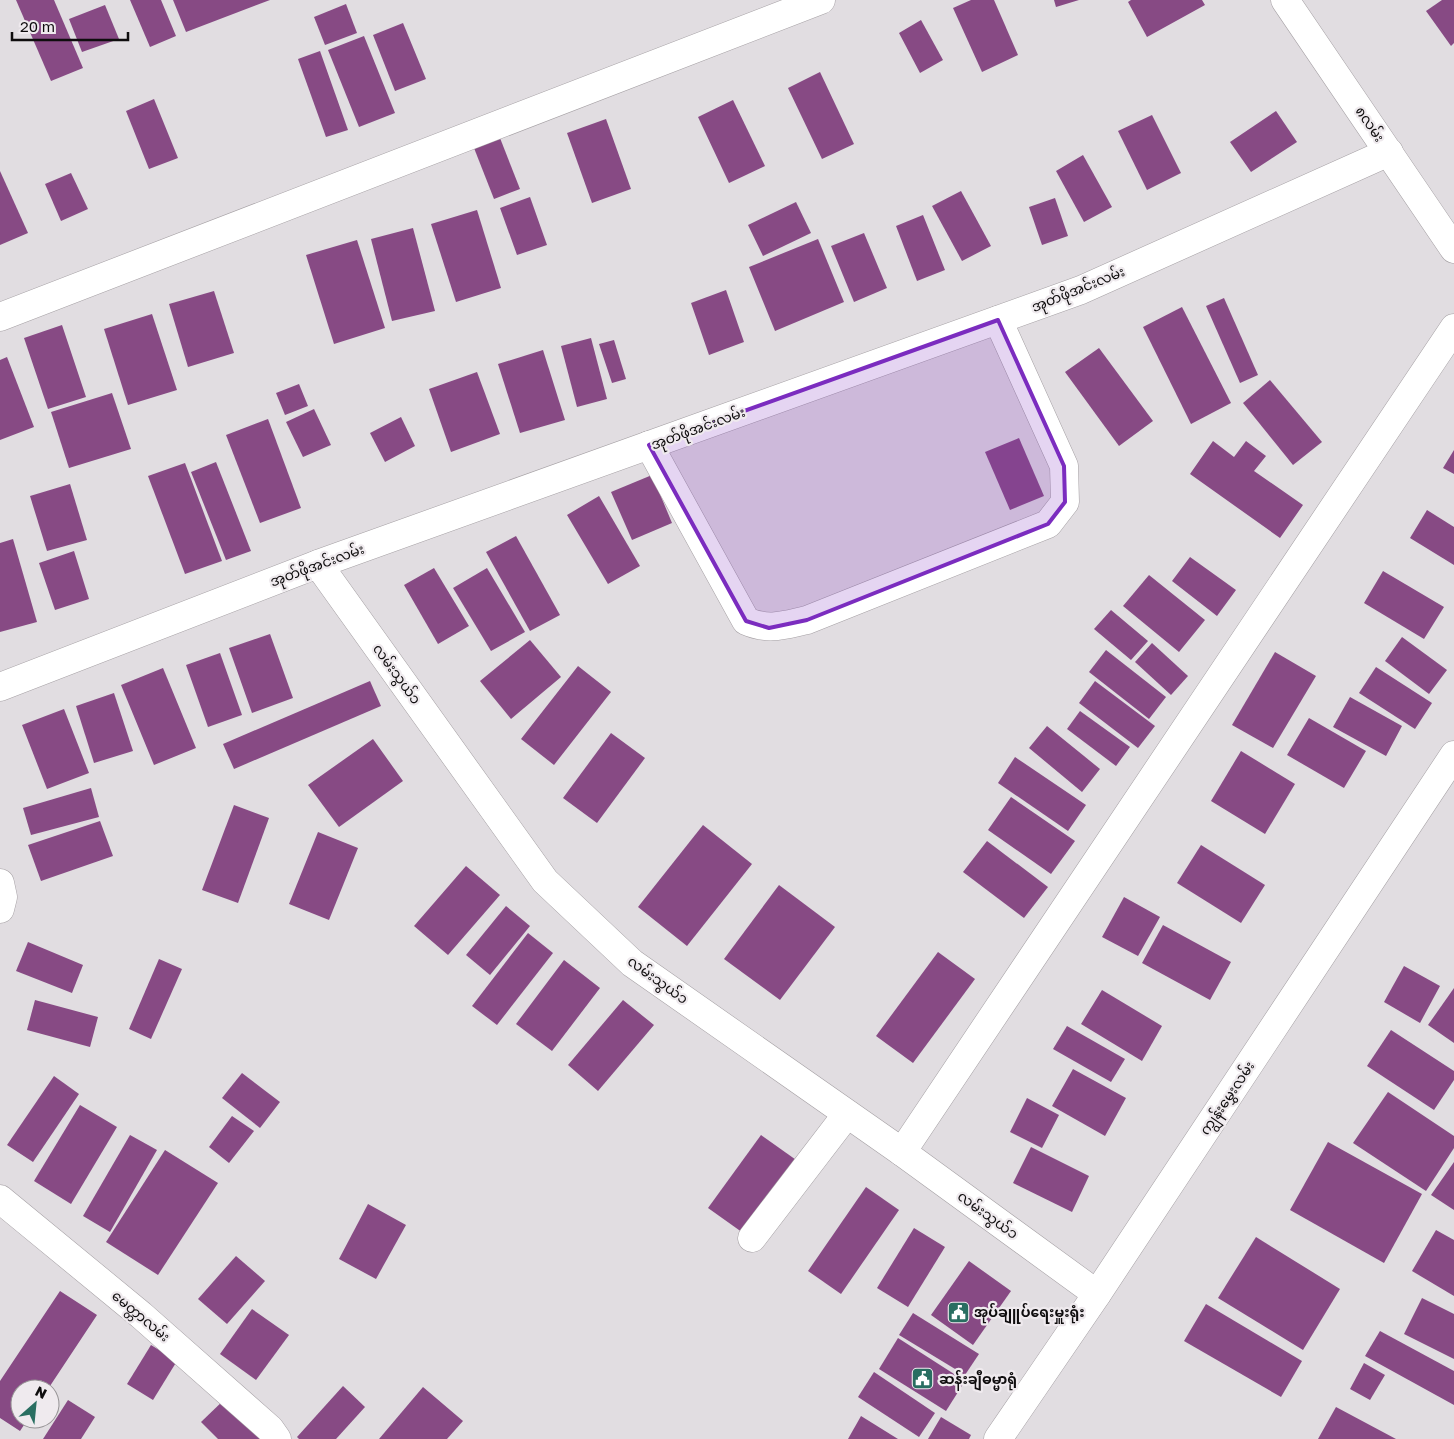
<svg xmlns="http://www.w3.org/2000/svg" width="1454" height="1439" font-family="'Golos Text','Noto Sans Myanmar',sans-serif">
  <rect width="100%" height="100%" fill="#e1dde1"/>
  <g fill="#874a84">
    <polygon points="16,0 54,0 83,68 51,81"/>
    <polygon points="130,0 161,0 176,36 150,47"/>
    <polygon points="173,0 270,0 186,32"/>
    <polygon points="971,0 994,0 1018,55 982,72 953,8"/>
    <polygon points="1054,0 1079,0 1056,7"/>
    <polygon points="1131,0 1202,0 1205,5 1147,37 1128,2"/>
    <polygon points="1442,0 1454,0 1454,43 1451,46 1426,11"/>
    <polygon points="346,4 357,33 325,45 314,17"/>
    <polygon points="105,5 119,39 82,52 69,19"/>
    <polygon points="921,20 943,60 920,73 899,33"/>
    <polygon points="403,23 426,79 395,91 373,35"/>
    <polygon points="364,36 395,113 359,127 328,50"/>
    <polygon points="320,51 348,130 326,137 298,59"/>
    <polygon points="820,72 854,144 822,159 788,88"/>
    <polygon points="154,99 178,158 149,169 126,111"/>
    <polygon points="733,100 765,166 729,183 698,117"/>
    <polygon points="1276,111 1297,142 1251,172 1230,142"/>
    <polygon points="1152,115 1181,173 1147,190 1118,131"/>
    <polygon points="606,119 631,189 592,203 567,133"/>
    <polygon points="500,138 520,189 494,199 474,148"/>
    <polygon points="1083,155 1112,207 1084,222 1056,171"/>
    <polygon points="0,171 28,233 0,245"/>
    <polygon points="71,173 88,209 61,221 45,184"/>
    <polygon points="961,191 991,246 962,261 932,206"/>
    <polygon points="530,197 547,245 517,255 500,208"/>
    <polygon points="1055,198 1068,236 1042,245 1029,207"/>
    <polygon points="796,202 811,233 763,256 748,225"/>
    <polygon points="477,210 501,288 456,302 431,224"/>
    <polygon points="923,215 945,270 917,281 896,226"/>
    <polygon points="413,228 435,311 392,321 371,239"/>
    <polygon points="864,233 887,288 854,302 831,246"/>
    <polygon points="818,239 844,302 775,331 749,267"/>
    <polygon points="357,240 385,328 334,344 306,255"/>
    <polygon points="726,290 744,342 709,355 691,303"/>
    <polygon points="214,291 234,353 188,367 169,304"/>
    <polygon points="1224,298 1258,375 1240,383 1206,306"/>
    <polygon points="1182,307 1231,403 1191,424 1143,327"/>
    <polygon points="152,314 177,390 128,405 104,329"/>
    <polygon points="62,325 86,397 48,409 24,338"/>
    <polygon points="591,338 607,399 577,407 561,346"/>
    <polygon points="614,340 626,379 612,383 599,344"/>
    <polygon points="1099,348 1153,421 1119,446 1065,372"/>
    <polygon points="543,350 565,420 520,433 498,364"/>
    <polygon points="7,357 34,427 0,440 0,360"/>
    <polygon points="477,372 500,434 451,452 429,389"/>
    <polygon points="1270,380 1322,442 1293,465 1243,403"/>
    <polygon points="299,384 308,406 285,415 276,393"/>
    <polygon points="112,393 131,449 69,468 51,412"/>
    <polygon points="314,409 331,445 303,457 286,422"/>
    <polygon points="401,417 415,446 385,462 370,433"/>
    <polygon points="268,419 301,508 260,523 226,435"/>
    <polygon points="1019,438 1044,496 1010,510 985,452"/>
    <polygon points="1213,441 1234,457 1246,441 1266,456 1254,471 1303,505 1280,538 1190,474"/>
    <polygon points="1454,450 1454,474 1443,468"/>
    <polygon points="216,462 251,551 226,560 191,472"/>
    <polygon points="185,463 222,561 185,574 148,476"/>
    <polygon points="652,475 672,523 632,540 611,492"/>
    <polygon points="70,484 87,540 47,551 30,496"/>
    <polygon points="599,496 640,566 608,584 567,515"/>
    <polygon points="1427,510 1454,527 1454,565 1410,538"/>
    <polygon points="516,536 560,615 530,631 486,552"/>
    <polygon points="13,539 37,622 0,632 0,543"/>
    <polygon points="74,551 89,599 55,610 39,563"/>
    <polygon points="1190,557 1236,590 1217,616 1172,581"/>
    <polygon points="434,568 469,626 438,644 404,585"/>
    <polygon points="487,568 525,632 491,651 453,588"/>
    <polygon points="1383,571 1444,607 1424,639 1364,603"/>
    <polygon points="1149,575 1205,620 1179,652 1123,606"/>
    <polygon points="1111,610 1148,641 1131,660 1094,629"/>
    <polygon points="270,634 293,698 252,713 229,648"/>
    <polygon points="1402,637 1447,670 1429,694 1385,661"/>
    <polygon points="530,640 561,677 511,719 480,681"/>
    <polygon points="1152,643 1188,676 1171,695 1135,662"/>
    <polygon points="1106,650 1166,697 1149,719 1089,672"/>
    <polygon points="1275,652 1316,676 1273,748 1232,725"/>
    <polygon points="220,653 242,715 208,727 186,665"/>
    <polygon points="578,666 611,692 554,765 521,739"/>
    <polygon points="1376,667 1432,703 1415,729 1359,693"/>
    <polygon points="163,668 196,748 154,765 121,685"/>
    <polygon points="370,681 381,706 234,769 223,744"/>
    <polygon points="1095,681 1155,726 1138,748 1079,703"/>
    <polygon points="114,693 133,751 94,763 76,706"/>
    <polygon points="1350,697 1402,726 1386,756 1333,727"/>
    <polygon points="64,709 89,773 47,789 22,725"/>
    <polygon points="1080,711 1130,747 1116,766 1067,729"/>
    <polygon points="1309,718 1366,751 1344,788 1287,755"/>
    <polygon points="1047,726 1100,769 1082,792 1029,748"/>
    <polygon points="611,733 645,758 597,823 563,798"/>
    <polygon points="373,739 403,781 339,827 308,785"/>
    <polygon points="1241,751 1295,784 1265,834 1211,801"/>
    <polygon points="1015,757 1086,805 1068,831 998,783"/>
    <polygon points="91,788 99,817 31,835 23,808"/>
    <polygon points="1011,797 1075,841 1051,874 988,830"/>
    <polygon points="234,805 269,818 238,903 202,890"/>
    <polygon points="100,821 113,856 41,881 28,845"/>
    <polygon points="703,825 752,864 687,946 638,907"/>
    <polygon points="318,832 358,848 329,920 289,904"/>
    <polygon points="987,841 1048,887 1024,918 963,872"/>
    <polygon points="1201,845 1265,885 1241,923 1177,883"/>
    <polygon points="466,866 500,895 448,955 414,926"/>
    <polygon points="779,885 835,927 780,1000 724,959"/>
    <polygon points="1124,897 1160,917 1138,956 1102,937"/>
    <polygon points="506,906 530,926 490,975 466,955"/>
    <polygon points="1163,925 1231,962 1210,1000 1142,963"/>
    <polygon points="528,933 553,953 497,1025 472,1006"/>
    <polygon points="28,942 83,965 72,993 16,971"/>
    <polygon points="938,952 975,979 913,1063 876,1036"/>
    <polygon points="159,959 182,969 151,1039 129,1029"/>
    <polygon points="564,960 600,988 552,1051 516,1024"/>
    <polygon points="1404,966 1440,986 1420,1023 1384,1002"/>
    <polygon points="1454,988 1454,1043 1428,1025"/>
    <polygon points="1102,990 1162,1026 1142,1061 1081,1024"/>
    <polygon points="35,1000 98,1017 90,1047 27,1030"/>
    <polygon points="623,1000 654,1025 598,1091 568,1065"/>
    <polygon points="1067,1026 1125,1059 1111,1082 1053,1049"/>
    <polygon points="1391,1030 1454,1071 1454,1080 1434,1110 1367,1066"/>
    <polygon points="1073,1069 1126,1098 1105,1136 1052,1106"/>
    <polygon points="242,1073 280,1102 260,1128 222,1098"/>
    <polygon points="54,1076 79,1094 33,1162 7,1145"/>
    <polygon points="1388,1092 1454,1136 1454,1148 1426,1191 1353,1143"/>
    <polygon points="1027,1098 1059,1115 1042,1148 1010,1132"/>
    <polygon points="80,1105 117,1127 71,1204 34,1181"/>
    <polygon points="232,1116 254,1131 229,1163 209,1147"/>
    <polygon points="130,1135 157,1150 110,1232 83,1216"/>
    <polygon points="761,1135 799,1162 746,1235 708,1208"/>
    <polygon points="1328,1142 1422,1194 1384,1263 1290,1210"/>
    <polygon points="1031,1147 1089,1176 1072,1212 1013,1183"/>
    <polygon points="165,1150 218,1183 158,1275 106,1242"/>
    <polygon points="1454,1162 1454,1210 1431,1195"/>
    <polygon points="866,1187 899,1210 841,1294 808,1271"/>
    <polygon points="368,1204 406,1225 376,1279 339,1259"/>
    <polygon points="914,1228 945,1247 908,1307 877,1288"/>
    <polygon points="1436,1230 1454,1240 1454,1296 1412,1271"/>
    <polygon points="1256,1237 1340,1289 1303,1350 1218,1298"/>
    <polygon points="236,1256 265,1281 227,1324 198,1299"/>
    <polygon points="969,1261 1011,1291 973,1345 931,1315"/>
    <polygon points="60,1291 97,1315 48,1389 20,1389 20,1419 28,1419 20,1431 0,1418 0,1381"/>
    <polygon points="1422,1298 1454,1314 1454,1359 1404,1334"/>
    <polygon points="1206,1304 1302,1361 1281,1397 1184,1341"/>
    <polygon points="252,1309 289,1335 256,1380 220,1354"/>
    <polygon points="913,1313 979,1354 965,1375 899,1335"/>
    <polygon points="1380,1331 1454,1371 1454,1405 1365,1356"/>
    <polygon points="898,1338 965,1381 946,1411 879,1369"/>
    <polygon points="151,1345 177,1361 153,1400 127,1384"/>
    <polygon points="1364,1363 1385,1375 1370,1400 1350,1389"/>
    <polygon points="874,1372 935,1413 919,1437 858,1397"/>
    <polygon points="343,1386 365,1407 336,1439 299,1439 297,1437"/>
    <polygon points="423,1387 463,1421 447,1439 379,1439"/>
    <polygon points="227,1397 263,1435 259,1439 218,1439 201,1422"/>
    <polygon points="68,1400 95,1417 81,1439 43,1439"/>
    <polygon points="1336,1407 1396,1439 1318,1439"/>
    <polygon points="861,1416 898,1439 848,1439"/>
    <polygon points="941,1417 971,1435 969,1439 928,1439"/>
  </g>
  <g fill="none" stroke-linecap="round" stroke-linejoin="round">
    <defs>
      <g id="minor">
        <polyline points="1285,0 1454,249"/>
        <polyline points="0,317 821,0"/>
        <path d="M649 445 746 621C769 631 784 625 807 620L1048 524 1065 502 1064 466 998 320"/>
        <polyline points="318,564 545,881 632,963 902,1152 1097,1294"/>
        <polyline points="0,687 318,564 1081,290 1389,152"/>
        <polyline points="0,883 3,897 0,909"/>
        <polyline points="902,1152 1454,328"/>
        <polyline points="0,1199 141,1315 270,1429 277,1439"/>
        <polyline points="752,1238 847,1114"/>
        <polyline points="998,1439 1097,1294 1454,755"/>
      </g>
    </defs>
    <use href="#minor" stroke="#a5a0a4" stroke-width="29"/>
    <use href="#minor" stroke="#fff" stroke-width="28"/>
  </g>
  <path fill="#7b2cbf" fill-opacity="0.2" stroke="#7b2cbf" stroke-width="4" stroke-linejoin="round" d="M998 320 1064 466 1065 502 1048 524 807 620 769 628 746 621 649 445Z"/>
  <defs>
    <symbol id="civic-square" viewBox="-11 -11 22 22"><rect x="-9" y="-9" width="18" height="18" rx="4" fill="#296e61" stroke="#efeaee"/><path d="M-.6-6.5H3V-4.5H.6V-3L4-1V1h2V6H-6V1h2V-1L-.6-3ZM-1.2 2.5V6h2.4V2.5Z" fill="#fff"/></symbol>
  </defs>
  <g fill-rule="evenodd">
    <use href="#civic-square" x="946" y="1300" width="25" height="25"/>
    <use href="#civic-square" x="910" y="1366" width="25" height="25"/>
  </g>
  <g text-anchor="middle" stroke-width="4.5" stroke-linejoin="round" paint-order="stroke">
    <g font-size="14" fill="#0f0d0e" stroke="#efeaee">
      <text transform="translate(1370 124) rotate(55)" y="5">၈လမ်း</text>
      <text transform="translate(1078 289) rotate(-22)" y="5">အုတ်ဖိုအင်းလမ်း</text>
      <text transform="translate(698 428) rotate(-20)" y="5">အုတ်ဖိုအင်းလမ်း</text>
      <text transform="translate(317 565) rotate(-20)" y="5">အုတ်ဖိုအင်းလမ်း</text>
      <text transform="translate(397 674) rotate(54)" y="5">လမ်းသွယ်၁</text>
      <text transform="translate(658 980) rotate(36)" y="5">လမ်းသွယ်၁</text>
      <text transform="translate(1227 1098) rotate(-56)" y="5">ကျွန်းမွှေးလမ်း</text>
      <text transform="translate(988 1215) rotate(36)" y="5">လမ်းသွယ်၁</text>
      <text transform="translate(141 1316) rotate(40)" y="5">မေတ္တာလမ်း</text>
    </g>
    <g font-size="14" font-weight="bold" fill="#0f0d0e" stroke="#efeaee" text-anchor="start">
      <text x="974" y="1317">အုပ်ချူပ်ရေးမှူးရုံး</text>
      <text x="939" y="1384">ဆန်းချီဓမ္မာရုံ</text>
    </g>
  </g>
  <g transform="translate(35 1404) rotate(27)"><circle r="24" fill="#efeaee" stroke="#959294"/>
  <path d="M0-4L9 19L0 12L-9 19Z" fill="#296e61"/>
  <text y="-8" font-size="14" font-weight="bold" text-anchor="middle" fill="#0f0d0e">N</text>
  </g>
  <path d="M12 32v8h116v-8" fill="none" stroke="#0f0d0e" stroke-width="2.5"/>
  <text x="20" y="32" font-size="15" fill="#0f0d0e" stroke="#efeaee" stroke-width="4" paint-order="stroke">20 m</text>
</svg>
